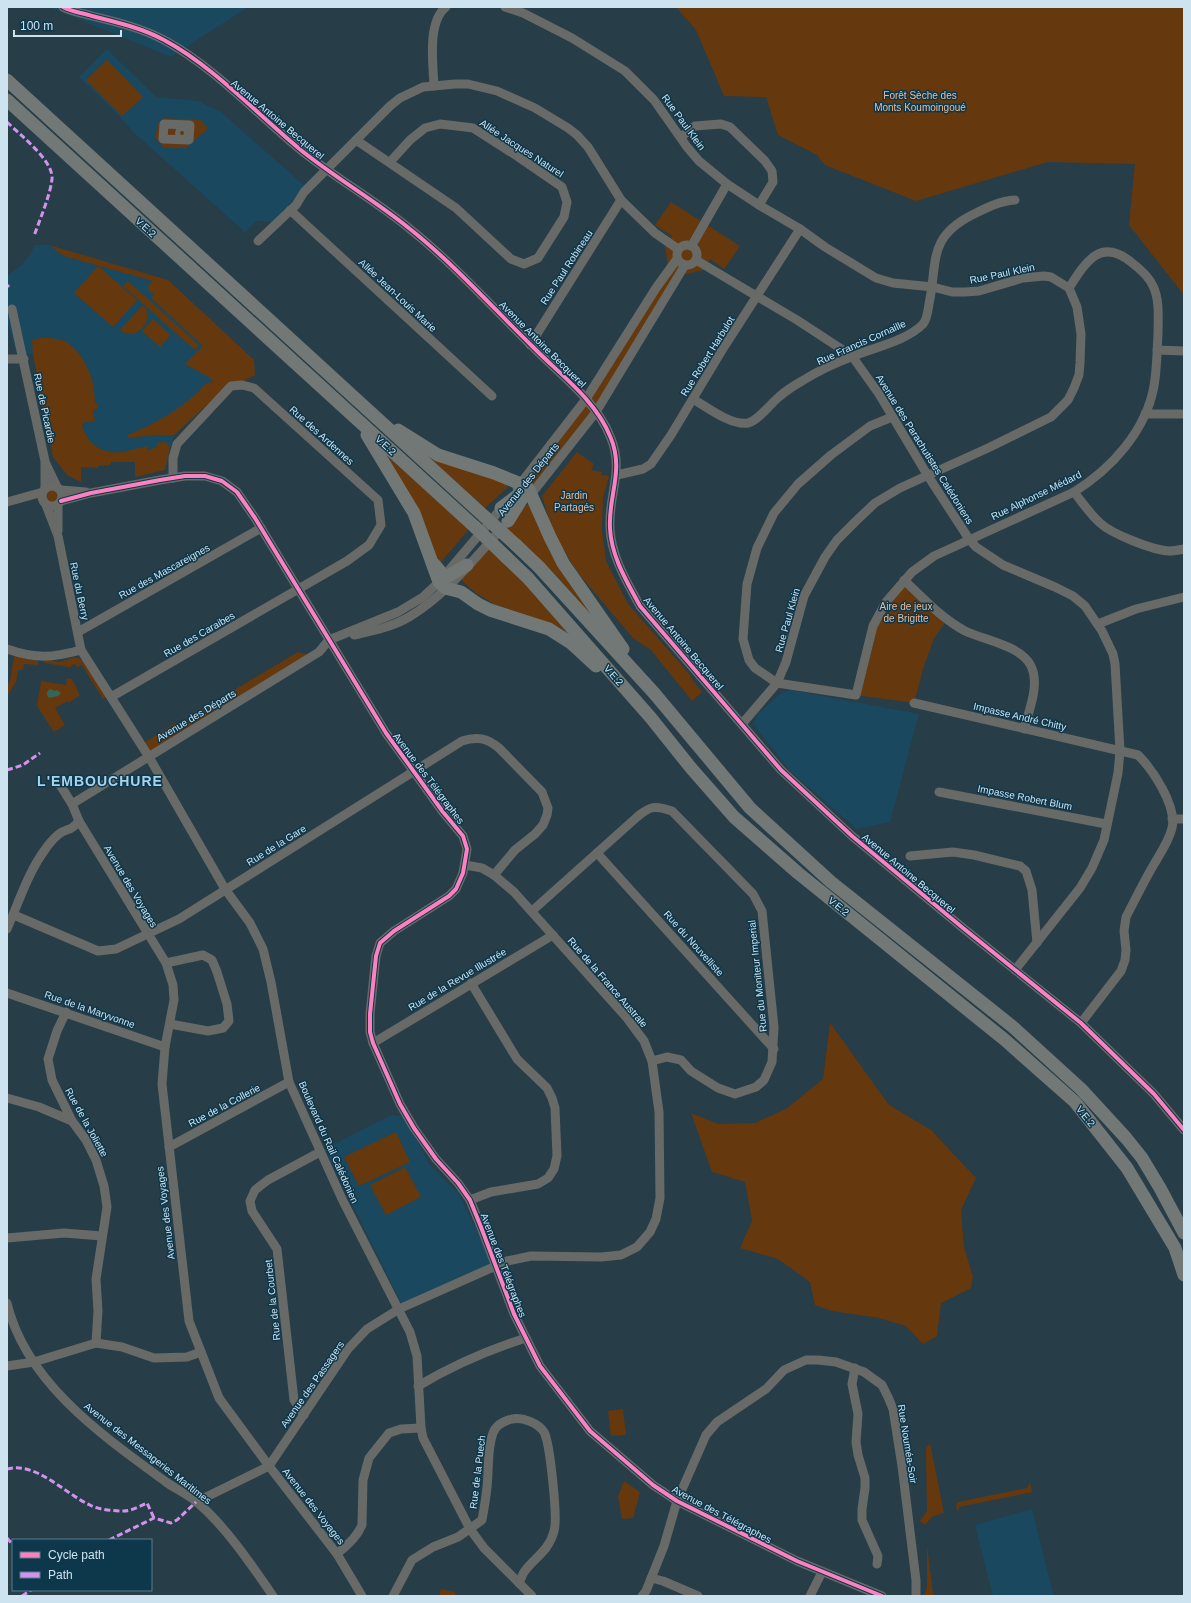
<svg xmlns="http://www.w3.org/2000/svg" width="1191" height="1603" font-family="Arial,sans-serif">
  <rect width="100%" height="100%" fill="#273d48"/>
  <g fill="#1a485f">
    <polygon points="49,7 248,7 171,57"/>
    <polygon points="107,49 156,97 198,101 221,112 306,187 272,222 256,221 245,232 132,131 125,122 79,77"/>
    <polygon points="35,245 49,245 168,280 254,360 255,375 219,394 174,435 165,470 135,477 135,462 111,462 110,465 98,466 98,468 81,467 81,482 67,475 53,457 33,354 16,353 7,321 7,276 22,265 29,256"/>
    <polygon points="790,690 919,714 890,822 857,829 790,771 753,724 757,715 780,694"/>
    <polygon points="391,1115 403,1116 430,1165 458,1193 486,1249 492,1265 402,1305 325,1149"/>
    <polygon points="1032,1509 1054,1596 993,1596 975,1525"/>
  </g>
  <g fill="#66380d">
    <polygon points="676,7 1184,7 1184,295 1129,225 1135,164 1048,162 916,201 825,165 817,155 778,135 766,97 724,96 696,30"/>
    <polygon points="107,60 143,97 122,116 86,80"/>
    <polygon points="163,118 200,120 208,128 186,148 164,148 155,137 158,124"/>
    <polygon points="671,202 740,246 724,269 710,259 703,270 682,275 621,372 531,494 520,484 586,399 668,266 665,246 672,236 655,225"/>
    <path d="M49 245 168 280 254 360 255 375 219 394 174 435H154L128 438V435C157 423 186 407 206 383L214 382 209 377 185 364 203 346 151 298 154 295 147 288 153 281 64 256Z"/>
    <polygon points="98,266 137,300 113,327 74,293"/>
    <polygon points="128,281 199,345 195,350 123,286"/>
    <path d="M143 305C157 319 135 343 120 330Z"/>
    <polygon points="153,319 171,335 160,347 142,331"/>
    <path d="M41 338C49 338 61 338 68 343 70 344 73 348 75 349 89 365 95 383 95 404H97V409H93L95 421 82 423C84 441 102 455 121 452 129 451 138 448 146 446L148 450 157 447 156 443 166 442 170 447 165 470 135 477V462H111L110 465 98 466V468L81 467V482L67 475 53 457 33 354 32 340Z"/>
    <polygon points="422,451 506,484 508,487 485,508"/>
    <polygon points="577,452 594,464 591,470 602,472 601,475 609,476 603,498 602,530 606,561 628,604 691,676 690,677 702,692 692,701 651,650 633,638 578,573 560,545 549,518 542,496"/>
    <polygon points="387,456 469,529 442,561 437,561 386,458"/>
    <circle cx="52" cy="496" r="7"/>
    <polygon points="529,504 599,621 585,608 552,571 506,529 525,506"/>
    <polygon points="490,547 547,603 575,638 556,625 494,604 476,593 462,581 462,578"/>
    <polygon points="904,580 947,620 934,638 923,669 914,703 856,695 873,626"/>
    <polygon points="298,652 313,656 149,757 141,745 175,723 184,722 194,714"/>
    <polygon points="14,656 38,661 38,665 24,664 23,670 18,670 16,682 7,696 7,687 10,681"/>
    <path d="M75 657C91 661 99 683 107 696L103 699 82 665 78 667 74 664 69 668V667L44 663 45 659 59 662Z"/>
    <polygon points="67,678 72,679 80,695 69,703 68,701 55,708 65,725 54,732 37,706 41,681 66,685"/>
    <polygon points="830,1023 889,1105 931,1130 976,1178 961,1210 964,1247 973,1277 971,1288 941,1303 937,1336 923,1344 906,1326 879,1318 832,1311 815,1305 810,1282 778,1259 740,1248 752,1221 745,1182 712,1172 691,1113 718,1124 755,1123 786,1109 823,1079"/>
    <polygon points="396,1132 410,1162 359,1186 344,1157"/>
    <polygon points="405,1167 421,1197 386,1215 370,1185"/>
    <polygon points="623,1409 626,1435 611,1436 608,1411"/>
    <polygon points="930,1443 944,1513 933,1516 925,1525 920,1521 927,1511 926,1448"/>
    <polygon points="624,1481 640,1492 633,1518 622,1519 618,1496"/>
    <polygon points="1030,1482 1032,1492 1028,1493 959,1507 959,1510 957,1510 956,1505 958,1502 1027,1488"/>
    <polygon points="927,1545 933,1593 933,1596 924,1596 927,1587"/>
    <polygon points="441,1589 455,1592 455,1596 439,1596"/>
  </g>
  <polygon fill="#336659" points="50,689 55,691 57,690 61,693 58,696 49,698 47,695 47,692"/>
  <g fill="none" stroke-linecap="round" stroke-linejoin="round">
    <g stroke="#676a67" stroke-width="9">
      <path d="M63 7C72 12 83 13 92 16 116 22 142 28 164 40 213 66 258 115 302 151 337 179 376 201 410 229 454 264 492 307 532 346 559 374 595 399 610 436 625 470 608 495 610 528 611 556 627 582 640 606L781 770 852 836 963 928 1081 1023 1154 1094 1184 1130"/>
      <polyline points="505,7 523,13 572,38 625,71 654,100 687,147 699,161 727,184 759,205 800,229 825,247 876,278 893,283 933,287 952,292 965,292 979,291 1023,278 1044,276 1051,277 1069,288 1077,307 1081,334 1080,363 1079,375 1074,388 1068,400 1051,417 988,448 900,488 875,503 856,521 837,540 825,557 804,596 786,662 777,683 742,724"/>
      <path d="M434 86C433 64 427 22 446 7"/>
      <polygon points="164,124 190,125 189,140 163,139"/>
      <circle cx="182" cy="133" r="2.5"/>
      <polyline points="681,137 695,126 721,124 730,127 765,161 772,171 773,182 759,205"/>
      <polyline points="356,140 456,208 511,259 524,264 538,258 564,217 567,202 562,187 517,156 473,128 457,126 440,124 425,128 410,140 390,162"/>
      <polyline points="290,210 492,396"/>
      <polyline points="258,241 296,205 304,192 390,106 400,98 423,87 455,84 468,84 497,91 535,108 568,128 577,135 588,147 621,200 655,233 678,249"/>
      <circle cx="687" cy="255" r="10"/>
      <polyline points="692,245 727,184"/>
      <polyline points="696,260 797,320 852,356 879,394 928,476 969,539 976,547 1003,565 1055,587 1073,596 1085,606 1102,631 1113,654 1115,664 1120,751 1118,773 1104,840 1092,868 1080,888 1015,970"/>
      <polyline points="12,309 45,461 45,489"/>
      <polyline points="530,345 621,200"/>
      <polyline points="1157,350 1184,351"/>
      <polyline points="7,359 24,359"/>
      <path d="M693 399C707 407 731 426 748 423 758 421 771 403 780 396 787 390 795 385 802 381 818 371 835 363 851 357 872 348 907 341 923 324 927 320 928 310 929 304 938 262 927 238 972 215 986 208 999 201 1015 200"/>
      <polyline points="1145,414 1184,414"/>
      <path d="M892 417 870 426 831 455 798 484 774 513 757 548 747 584 743 639 749 660 755 668 777 683 856 695 873 626 886 602 912 572 934 556 1074 492C1111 469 1146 431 1154 386 1157 369 1157 351 1158 334 1158 319 1160 300 1153 286 1149 277 1139 268 1131 262 1100 237 1085 263 1069 288"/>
      <polyline points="46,464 57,487"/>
      <polyline points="617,475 643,469 651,464 671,435 724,347 800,229"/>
      <circle cx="52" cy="496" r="10"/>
      <polyline points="517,488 586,399 656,288 677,259"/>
      <polyline points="61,490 86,492"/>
      <path d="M1074 492C1082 502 1090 514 1100 523 1112 534 1152 550 1169 551 1173 551 1179 550 1184 549"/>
      <polyline points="529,497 596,412 685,265"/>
      <polyline points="61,501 91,493 160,480 185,476 205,476 222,481 237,492 255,518 386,733 443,812 463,836 467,849 463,873 456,889 449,896 394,931 380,943 376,956 370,1014 370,1032 373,1043 400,1104 414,1128 436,1159 458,1183 470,1200 481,1227 514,1314 540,1366 590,1431 653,1485 677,1501 797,1561 882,1596"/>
      <polyline points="7,502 43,492"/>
      <polyline points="46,505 58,536 81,650 149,757 225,889 250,923 263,949 271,982 289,1082 342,1199 410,1332 417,1356 421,1428 423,1438 470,1529 484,1548 532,1596"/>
      <polyline points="58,531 58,505"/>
      <path d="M904 580C923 598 941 618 965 631 984 640 1022 646 1031 666 1040 685 1029 710 1024 729"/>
      <polyline points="1098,624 1136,609 1184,597"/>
      <polyline points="78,632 261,528"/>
      <path d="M354 635C372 631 392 627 409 617 446 595 475 558 503 527"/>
      <path d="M7 649C36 659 52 658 81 650"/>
      <polyline points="111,697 347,561 369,545 381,525 378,500 254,388 242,385 231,386 177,444 173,458 173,478"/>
      <path d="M914 703 1138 755C1153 770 1177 806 1172 828 1169 841 1160 854 1153 866 1143 883 1135 900 1126 917L1124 931 1126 950 1125 960 1121 971 1081 1023"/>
      <polyline points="57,780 72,804 79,821 166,963 173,985 174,1000 165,1047 162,1084 189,1321 219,1398 269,1466 337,1554 362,1596"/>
      <polyline points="939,792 1106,824"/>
      <polyline points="72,804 319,652 329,640 398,612 423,597 439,582 505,504"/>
      <polyline points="1172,819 1184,819"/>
      <polyline points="597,853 774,1049"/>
      <polyline points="910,856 953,852 974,855 1020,866 1026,871 1032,890 1037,943"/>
      <path d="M532 911 637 817C650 806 655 805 672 811L753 894 762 911 774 1027 772 1062 764 1080 756 1087 735 1094 718 1088 691 1071 681 1060 667 1057 652 1061"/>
      <path d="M14 915 98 951 116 949 179 919 462 741C477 736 487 738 499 748L542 792 548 808 547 815 543 825 535 834 515 850 494 875"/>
      <path d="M7 929C18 904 28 873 44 851 48 845 54 838 59 834 66 828 71 832 79 821"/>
      <polyline points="166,963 203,955 212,960 217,972 227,1004 229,1021 223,1028 208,1031 170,1024"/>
      <polyline points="7,993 165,1047"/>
      <polyline points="66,1012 57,1031 48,1059 52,1080 72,1121 86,1140 96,1160 104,1186 107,1207 96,1279 98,1311 96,1343"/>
      <polyline points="373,1043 553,935"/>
      <polyline points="7,1098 39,1107 72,1121"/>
      <polyline points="169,1147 289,1082"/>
      <polyline points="470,1200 491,1192 538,1184 548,1178 554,1169 557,1156 555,1108 552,1098 547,1088 517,1059 471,983"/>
      <polyline points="7,1238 64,1233 102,1236"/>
      <path d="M7 1303C26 1383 103 1436 166 1482 176 1489 187 1494 197 1502 226 1527 251 1564 273 1596"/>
      <polyline points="7,1366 34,1362 96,1343 122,1347 154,1358 187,1357 201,1352"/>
      <polyline points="855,1368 852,1384 858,1414 856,1442 858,1455 865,1478 865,1488 862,1509 862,1520 878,1556 877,1564"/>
      <path d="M418 1386C452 1366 488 1350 526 1338"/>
      <polyline points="304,1415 294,1400 277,1249 252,1211 250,1201 255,1190 268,1180 320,1152"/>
      <polyline points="196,1502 269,1466 348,1349 367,1329 399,1309 507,1261 531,1256 601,1257 621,1255 637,1247 650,1232 656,1219 660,1198 659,1112 652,1061 644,1041 627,1018 514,892 494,875 482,868 465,865"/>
      <path d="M337 1554C347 1545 357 1537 362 1525L363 1480 369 1458 389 1433 401 1429 421 1428"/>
      <polyline points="651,1578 663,1581 698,1596"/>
      <path d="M393 1596 412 1560 433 1547 458 1537 482 1520C484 1509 486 1498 487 1487 489 1469 487 1449 493 1433 496 1425 504 1421 512 1419 523 1417 538 1423 544 1432 550 1443 558 1519 554 1531 549 1551 535 1557 524 1572 522 1575 521 1580 519 1583"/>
      <polyline points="642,1596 646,1591 664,1546 677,1501 706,1435 717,1422 766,1389 784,1370 806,1360 818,1360 836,1362 864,1372 882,1385 888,1397 893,1409 902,1466 916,1580 916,1596"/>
      <polyline points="810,1596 822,1572"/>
    </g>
    <g stroke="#727875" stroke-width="13">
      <polyline points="7,80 485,517"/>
      <polyline points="7,100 475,527"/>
      <polyline points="398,430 438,455 494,473 526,486 529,490 550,537 563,563 623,649"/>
      <polyline points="367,435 414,513 439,582 445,588 461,592 478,604 490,610 549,629 571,643 596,666"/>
      <polyline points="501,508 518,495 528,493"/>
      <polyline points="508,521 523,497 523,493 520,484"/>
      <polyline points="516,545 539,567 654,693 750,808 831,882 1013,1027 1081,1089 1126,1138 1142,1158 1160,1188 1184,1233"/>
      <polyline points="506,557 528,578 651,718 691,768 734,817 798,873 1005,1040 1075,1102 1127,1168 1175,1248 1184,1275"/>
      <polyline points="435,565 443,575 448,576 467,565"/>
    </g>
    <g stroke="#727875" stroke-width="13">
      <polyline points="485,517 516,545"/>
      <polyline points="475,527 506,557"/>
    </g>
    <g stroke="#d193ec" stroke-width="3" stroke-dasharray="6 3" stroke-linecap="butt">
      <path d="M7 122C19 134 54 161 52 179 50 196 40 219 34 236"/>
      <polyline points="7,285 9,287"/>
      <polyline points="7,770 23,765 40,753"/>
      <path d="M7 1469C36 1461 65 1494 90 1505 99 1510 114 1511 124 1511 131 1511 140 1506 147 1503L154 1518"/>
      <polyline points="7,1538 13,1545"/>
      <polyline points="109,1540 154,1518 171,1523 177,1520 196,1502"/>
      <polyline points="22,1596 31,1590"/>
    </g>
    <defs>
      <g id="cycleway">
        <path d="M63 7C72 12 83 13 92 16 116 22 142 28 164 40 213 66 258 115 302 151 337 179 376 201 410 229 454 264 492 307 532 346 559 374 595 399 610 436 625 470 608 495 610 528 611 556 627 582 640 606L781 770 852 836 963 928 1081 1023 1154 1094 1184 1130"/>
        <polyline points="61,501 91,493 160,480 185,476 205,476 222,481 237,492 255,518 386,733 443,812 463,836 467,849 463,873 456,889 449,896 394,931 380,943 376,956 370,1014 370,1032 373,1043 400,1104 414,1128 436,1159 458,1183 470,1200 481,1227 514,1314 540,1366 590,1431 653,1485 677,1501 797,1561 882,1596"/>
      </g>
    </defs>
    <use href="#cycleway" stroke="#0d374b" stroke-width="6"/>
    <use href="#cycleway" stroke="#ff80c0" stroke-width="4"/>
  </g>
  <g text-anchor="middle" stroke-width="3" stroke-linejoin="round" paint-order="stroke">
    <g font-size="10" fill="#eebb9a" stroke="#0d374b">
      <text x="920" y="99">Forêt Sèche des<tspan x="920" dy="12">Monts Koumoingoué</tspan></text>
      <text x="574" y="499">Jardin<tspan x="574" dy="12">Partagés</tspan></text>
      <text x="906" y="610">Aire de jeux<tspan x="906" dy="12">de Brigitte</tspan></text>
    </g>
    <g font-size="10" fill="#cee3f0" stroke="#0d374b">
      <text transform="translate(278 119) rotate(40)" y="4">Avenue Antoine Becquerel</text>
      <text transform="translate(684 122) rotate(54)" y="4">Rue Paul Klein</text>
      <text transform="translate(522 148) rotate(33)" y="4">Allée Jacques Naturel</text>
      <text transform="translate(146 227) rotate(42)" y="4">V.E.2</text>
      <text transform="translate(566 267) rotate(-57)" y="4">Rue Paul Robineau</text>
      <text transform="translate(1002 273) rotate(-12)" y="4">Rue Paul Klein</text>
      <text transform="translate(398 295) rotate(43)" y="4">Allée Jean-Louis Marie</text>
      <text transform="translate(861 342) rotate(-24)" y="4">Rue Francis Cornaille</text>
      <text transform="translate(543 344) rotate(45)" y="4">Avenue Antoine Becquerel</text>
      <text transform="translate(707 356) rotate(-58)" y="4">Rue Robert Harbulot</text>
      <text transform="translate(45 408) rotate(78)" y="4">Rue de Picardie</text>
      <text transform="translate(322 435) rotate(42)" y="4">Rue des Ardennes</text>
      <text transform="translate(386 445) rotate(42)" y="4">V.E.2</text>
      <text transform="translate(925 449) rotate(58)" y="4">Avenue des Parachutistes Calédoniens</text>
      <text transform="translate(528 479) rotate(-51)" y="4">Avenue des Départs</text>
      <text transform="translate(1036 495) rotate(-26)" y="4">Rue Alphonse Médard</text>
      <text transform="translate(164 571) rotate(-29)" y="4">Rue des Mascareignes</text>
      <text transform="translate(80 591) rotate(78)" y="4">Rue du Berry</text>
      <text transform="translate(787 620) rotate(-74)" y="4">Rue Paul Klein</text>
      <text transform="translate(199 634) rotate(-30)" y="4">Rue des Caraibes</text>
      <text transform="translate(684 643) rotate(50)" y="4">Avenue Antoine Becquerel</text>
      <text transform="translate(614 675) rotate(49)" y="4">V.E.2</text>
      <text transform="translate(196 715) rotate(-31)" y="4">Avenue des Départs</text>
      <text transform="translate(1020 716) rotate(13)" y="4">Impasse André Chitty</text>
      <text transform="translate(429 778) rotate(53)" y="4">Avenue des Télégraphes</text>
      <text transform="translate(1025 797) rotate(11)" y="4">Impasse Robert Blum</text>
      <text transform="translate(276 845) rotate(-32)" y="4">Rue de la Gare</text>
      <text transform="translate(909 873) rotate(40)" y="4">Avenue Antoine Becquerel</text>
      <text transform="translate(131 886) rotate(59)" y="4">Avenue des Voyages</text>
      <text transform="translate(839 906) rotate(39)" y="4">V.E.2</text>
      <text transform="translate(694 943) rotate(48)" y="4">Rue du Nouvelliste</text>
      <text transform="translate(757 976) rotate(-96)" y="4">Rue du Moniteur Imperial</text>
      <text transform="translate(457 979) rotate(-31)" y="4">Rue de la Revue Illustrée</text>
      <text transform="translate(608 982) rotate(49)" y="4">Rue de la France Australe</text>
      <text transform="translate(90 1009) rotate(19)" y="4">Rue de la Maryvonne</text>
      <text transform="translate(224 1105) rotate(-28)" y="4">Rue de la Collerie</text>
      <text transform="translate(1086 1116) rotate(51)" y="4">V.E.2</text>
      <text transform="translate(87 1122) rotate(61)" y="4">Rue de la Joliette</text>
      <text transform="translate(329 1142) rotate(66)" y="4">Boulevard du Rail Calédonien</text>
      <text transform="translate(165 1213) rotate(-97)" y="4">Avenue des Voyages</text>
      <text transform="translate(504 1265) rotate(69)" y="4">Avenue des Télégraphes</text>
      <text transform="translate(272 1300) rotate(-96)" y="4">Rue de la Courbet</text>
      <text transform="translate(312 1384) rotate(-55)" y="4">Avenue des Passagers</text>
      <text transform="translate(908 1444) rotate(81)" y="4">Rue Nouméa-Soir</text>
      <text transform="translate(148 1453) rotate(38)" y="4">Avenue des Messageries Maritimes</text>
      <text transform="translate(477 1472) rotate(-83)" y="4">Rue de la Puech</text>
      <text transform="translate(314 1506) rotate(52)" y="4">Avenue des Voyages</text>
      <text transform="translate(722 1514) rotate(28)" y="4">Avenue des Télégraphes</text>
    </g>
    <g font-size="14" font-weight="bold" letter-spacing="1" fill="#a8d3ed" stroke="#0d374b">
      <text x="100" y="786">L'EMBOUCHURE</text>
    </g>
  </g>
  <rect width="1191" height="1603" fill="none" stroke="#cee3f0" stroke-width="16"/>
  <rect x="12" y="1539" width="140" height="52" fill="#0d374b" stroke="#5a7c8d"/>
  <rect x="20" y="1552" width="20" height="6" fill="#ff80c0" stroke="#5a7c8d"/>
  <text x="48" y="1559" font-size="12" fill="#cee3f0">Cycle path</text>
  <rect x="20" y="1572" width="20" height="6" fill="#d193ec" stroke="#5a7c8d"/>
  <text x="48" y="1579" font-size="12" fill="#cee3f0">Path</text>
  <path d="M14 30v6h107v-6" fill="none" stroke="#cee3f0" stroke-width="2"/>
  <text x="20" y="30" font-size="12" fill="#cee3f0" stroke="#0d374b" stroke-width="3" paint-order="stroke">100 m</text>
</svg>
